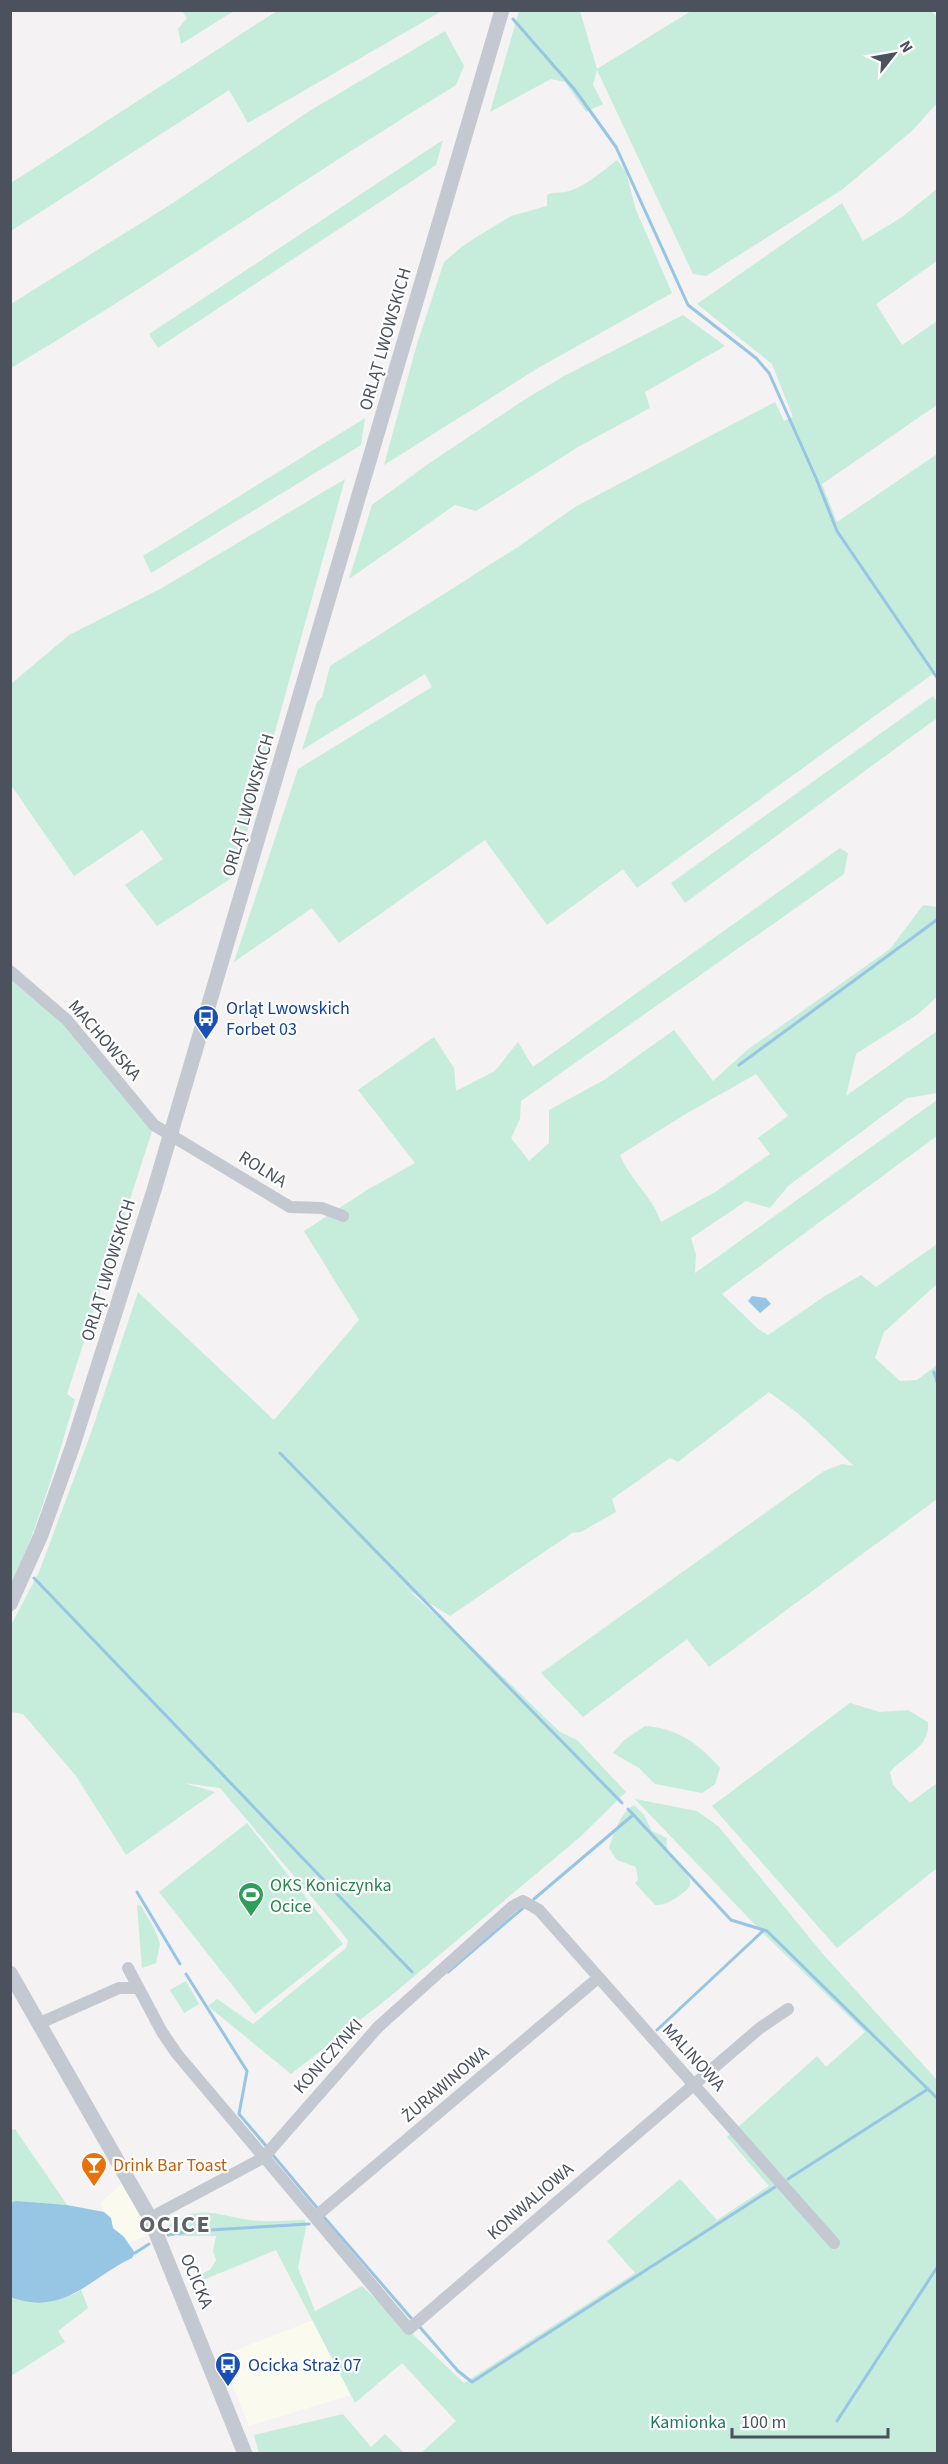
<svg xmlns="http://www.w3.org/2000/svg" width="948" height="2464" font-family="'Source Sans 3',sans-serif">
  <rect width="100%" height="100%" fill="#f4f2f2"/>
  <g fill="#fbfaee">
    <polygon points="123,2182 150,2234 127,2244 124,2237 113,2228 111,2218 104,2212 100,2203"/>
    <polygon points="313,2320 351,2395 249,2426 221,2356"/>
  </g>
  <g fill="#c6ecdc" fill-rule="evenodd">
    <polygon points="182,11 234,11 181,44 178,29 187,18"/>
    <polygon points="277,11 442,11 248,123 229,90 11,231 11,183"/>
    <polygon points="931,11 937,17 937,103 913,130 843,189 706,276 693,274 597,70 593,85 603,104 586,112 565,82 551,79 490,112 519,11 580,11 597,69 691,11"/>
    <path d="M445 31 464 66 456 85C306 177 162 278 11 368V304L173 203 311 110Z"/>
    <polygon points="443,140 436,165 158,348 149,334"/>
    <path d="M617 160 626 172 636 210 672 293 538 368 384 465 417 344 444 262 464 245 511 216 547 206V195C555 191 562 194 569 191 588 185 602 171 617 160Z"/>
    <polygon points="937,189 937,261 876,304 902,345 937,321 937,405 822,484 837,522 937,454 937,671 637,888 623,869 547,925 485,840 339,943 312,908 234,962 298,769 432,687 425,674 302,750 317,702 322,697 330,666 518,547 575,507 775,402 784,421 793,417 772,364 697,304 842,203 863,241 902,217"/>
    <polygon points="683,315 725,346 645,392 650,408 578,447 476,511 455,505 349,579 372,505 431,462 524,400 564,376"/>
    <polygon points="365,418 361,445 151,573 143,556"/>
    <polygon points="345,479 235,876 157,926 125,885 163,859 142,830 74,876 11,785 11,684 69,635 162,588"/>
    <polygon points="933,696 937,702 937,718 685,903 671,883"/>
    <path d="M840 848 848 853 844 874 521 1101 520 1119 511 1138 529 1161 549 1143V1110L604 1080 674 1030 713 1081 747 1050 890 949 923 905 937 907V997L918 1014 856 1054 846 1096 937 1031V1093L907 1098 788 1186 770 1208 746 1201 691 1238 696 1255 695 1273 937 1100V1136L722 1294 757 1328 768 1335 825 1296 861 1275 876 1287 937 1244V1284L884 1332 875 1358 900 1381 917 1380 937 1365V1499L709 1667 687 1639 583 1717 541 1673 824 1471 842 1464 854 1466 800 1415 769 1392 678 1462 670 1458 612 1499 616 1512 581 1532 572 1533 450 1616 408 1590 473 1648 560 1732 577 1740 626 1792 580 1837 387 1999 291 2074 208 2006 217 1999 253 2024 346 1948 348 1941 342 1933 220 1788 184 1783 215 1792 126 1855 76 1776 23 1714 11 1712 10 1627 39 1572 91 1433 138 1292 274 1420 359 1320 304 1231 367 1190 415 1163 358 1090 434 1037 454 1068 456 1091 495 1071 518 1042 533 1067ZM756 1074 788 1116 758 1138 770 1154 715 1192 661 1222C653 1197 630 1180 620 1155L684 1115Z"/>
    <path d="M11 971 67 1020 154 1125 67 1394 75 1400C56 1463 39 1526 11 1584Z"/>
    <path d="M850 1703 880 1712 908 1710 928 1722C930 1748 905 1754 890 1772L893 1785 910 1803 937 1783V1868L837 1948 712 1806Z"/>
    <path d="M645 1726C677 1728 699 1744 720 1768L715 1784 702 1793 655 1784 639 1768 613 1753 623 1741Z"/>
    <path d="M635 1799 697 1811 719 1827 822 1953 937 2080V2453H421L456 2421 402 2363 355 2403 276 2250 193 2284V2278L210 2270 216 2260 213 2251 216 2236H179L167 2227C200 2199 225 2220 262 2221 276 2222 291 2220 305 2220L306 2227 298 2268 315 2311 362 2286 464 2383 635 2273 607 2241 680 2179 717 2220 769 2186 727 2137 817 2056 826 2067 865 2032 763 1933Z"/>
    <path d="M634 1805 644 1815 652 1831 667 1838C662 1867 711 1876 680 1895 671 1901 667 1905 655 1905L635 1883 638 1880 636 1867 617 1860 609 1848C614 1833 620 1813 634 1805Z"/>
    <polygon points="247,1823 343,1944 255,2014 159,1892"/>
    <polygon points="137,1905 141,1906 155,1930 160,1944 156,1963 142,1968"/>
    <polygon points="186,1981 199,2004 184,2013 170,1990"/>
    <polygon points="15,2129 67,2205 11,2203 10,2130"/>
    <polygon points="81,2290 88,2308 58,2331 65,2342 11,2376 10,2296 72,2295"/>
    <polygon points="343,2414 371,2447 385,2434 404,2453 259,2453 254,2435"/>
  </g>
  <g fill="#97c5e4">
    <polygon points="752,1296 766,1298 771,1304 760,1313 748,1301"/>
    <path d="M16 2201 67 2205 104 2212 111 2218 113 2228 124 2237 135 2253 132 2258C91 2277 65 2316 13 2298L10 2296V2203Z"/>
  </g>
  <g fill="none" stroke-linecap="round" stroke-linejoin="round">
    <g stroke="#97c5e4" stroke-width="3">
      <polyline points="513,19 575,90 616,147 688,305 756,358 769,373 816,478 837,531 938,679"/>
      <polyline points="739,1065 938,919"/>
      <polyline points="934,1372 938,1385"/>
      <polyline points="280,1453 622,1803"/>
      <polyline points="34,1578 412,1972"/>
      <polyline points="628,1809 731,1920 767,1931 938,2099"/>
      <polyline points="137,1892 180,1964"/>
      <polyline points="534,1899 633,1815"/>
      <polyline points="448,1972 523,1908"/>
      <polyline points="186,1974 247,2071 239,2114 267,2147"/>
      <polyline points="657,2030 764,1930"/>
      <polyline points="272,2154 318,2209"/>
      <polyline points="788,2179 928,2089"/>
      <polyline points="323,2216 412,2319"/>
      <polyline points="168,2235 193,2231 309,2224"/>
      <polyline points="135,2253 149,2244"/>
      <polyline points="418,2325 458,2371 472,2382 775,2187"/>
      <polyline points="837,2421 938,2266"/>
    </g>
    <g stroke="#c4c9d1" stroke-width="12">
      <polyline points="10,971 67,1020 154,1125 290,1207 322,1208 343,1216"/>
      <polyline points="128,1968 162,2032 177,2054 409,2329 760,2028 788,2009"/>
      <polyline points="40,2023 119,1988 137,1988"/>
      <polyline points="315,2217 598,1978"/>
      <polyline points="150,2218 263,2158 378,2027 513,1906 523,1901 539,1910 834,2243"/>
    </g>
    <g stroke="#c4c9d1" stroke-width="15">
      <polyline points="10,1604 41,1535 72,1448 155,1187 502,10"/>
      <polyline points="10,1973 150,2218 245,2454"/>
    </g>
  </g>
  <defs>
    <symbol id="bus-pin" viewBox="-11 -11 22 30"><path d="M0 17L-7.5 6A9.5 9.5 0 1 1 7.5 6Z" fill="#1a4fb4" stroke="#fff"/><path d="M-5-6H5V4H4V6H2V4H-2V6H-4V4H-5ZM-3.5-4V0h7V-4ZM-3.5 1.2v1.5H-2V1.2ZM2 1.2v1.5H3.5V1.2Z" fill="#fff"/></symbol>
    <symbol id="stadium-pin" viewBox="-11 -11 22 30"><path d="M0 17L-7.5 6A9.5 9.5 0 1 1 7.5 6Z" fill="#2e9e5b" stroke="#fff"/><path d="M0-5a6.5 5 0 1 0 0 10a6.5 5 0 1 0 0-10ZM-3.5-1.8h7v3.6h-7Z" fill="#fff"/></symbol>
    <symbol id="bar-pin" viewBox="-11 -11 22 30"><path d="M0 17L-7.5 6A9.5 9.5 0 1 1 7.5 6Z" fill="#e8710a" stroke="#fff"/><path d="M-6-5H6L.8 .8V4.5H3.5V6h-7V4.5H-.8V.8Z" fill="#fff"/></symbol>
  </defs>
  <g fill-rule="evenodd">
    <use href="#bus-pin" x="191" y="1003" width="30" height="40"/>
    <use href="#stadium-pin" x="236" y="1880" width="30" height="40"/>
    <use href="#bar-pin" x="79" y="2150" width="30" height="40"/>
    <use href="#bus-pin" x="213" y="2350" width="30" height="40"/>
  </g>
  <g text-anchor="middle" stroke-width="4.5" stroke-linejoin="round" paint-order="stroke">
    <g font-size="18" fill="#4b515d" stroke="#fff">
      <text transform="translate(385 339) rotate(-74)" y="6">ORLĄT LWOWSKICH</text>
      <text transform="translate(248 805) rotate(-74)" y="6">ORLĄT LWOWSKICH</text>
      <text transform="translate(105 1040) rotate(49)" y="6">MACHOWSKA</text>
      <text transform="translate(263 1169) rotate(32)" y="6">ROLNA</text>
      <text transform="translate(108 1270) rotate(-73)" y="6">ORLĄT LWOWSKICH</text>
      <text transform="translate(328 2056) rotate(-48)" y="6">KONICZYNKI</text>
      <text transform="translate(694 2057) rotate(48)" y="6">MALINOWA</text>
      <text transform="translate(445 2084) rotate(-40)" y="6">ŻURAWINOWA</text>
      <text transform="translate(530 2201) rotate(-41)" y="6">KONWALIOWA</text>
      <text transform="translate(197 2281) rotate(67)" y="6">OCICKA</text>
    </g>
    <g font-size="18" fill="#164399" stroke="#fff" text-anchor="start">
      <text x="226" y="1014">Orląt Lwowskich<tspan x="226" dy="21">Forbet 03</tspan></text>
      <text x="248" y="2371">Ocicka Straż 07</text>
    </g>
    <g font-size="18" fill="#27864d" stroke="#fff" text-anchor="start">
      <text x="270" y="1891">OKS Koniczynka<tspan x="270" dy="21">Ocice</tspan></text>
    </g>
    <g font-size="18" fill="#c56008" stroke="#fff" text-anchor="start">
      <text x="113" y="2171">Drink Bar Toast</text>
    </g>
    <g font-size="18" fill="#22795e" stroke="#fff">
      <text x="688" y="2428">Kamionka</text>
    </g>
    <g font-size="24" font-weight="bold" letter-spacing="1.5" fill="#5f6066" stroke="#fff">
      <text x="175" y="2232">OCICE</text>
    </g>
  </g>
  <rect width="948" height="2464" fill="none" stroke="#4b515d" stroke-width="24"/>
  <g transform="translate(894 54) rotate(59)" stroke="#ffffff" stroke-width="4.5" paint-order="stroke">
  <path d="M0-4.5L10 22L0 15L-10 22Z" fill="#4b515d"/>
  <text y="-9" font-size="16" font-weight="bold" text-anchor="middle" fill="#4b515d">N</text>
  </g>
  <path d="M732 2428v9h156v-9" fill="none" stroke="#4b515d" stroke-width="3"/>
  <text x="741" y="2428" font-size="18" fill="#4b515d" stroke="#ffffff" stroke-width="4.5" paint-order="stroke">100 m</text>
</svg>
